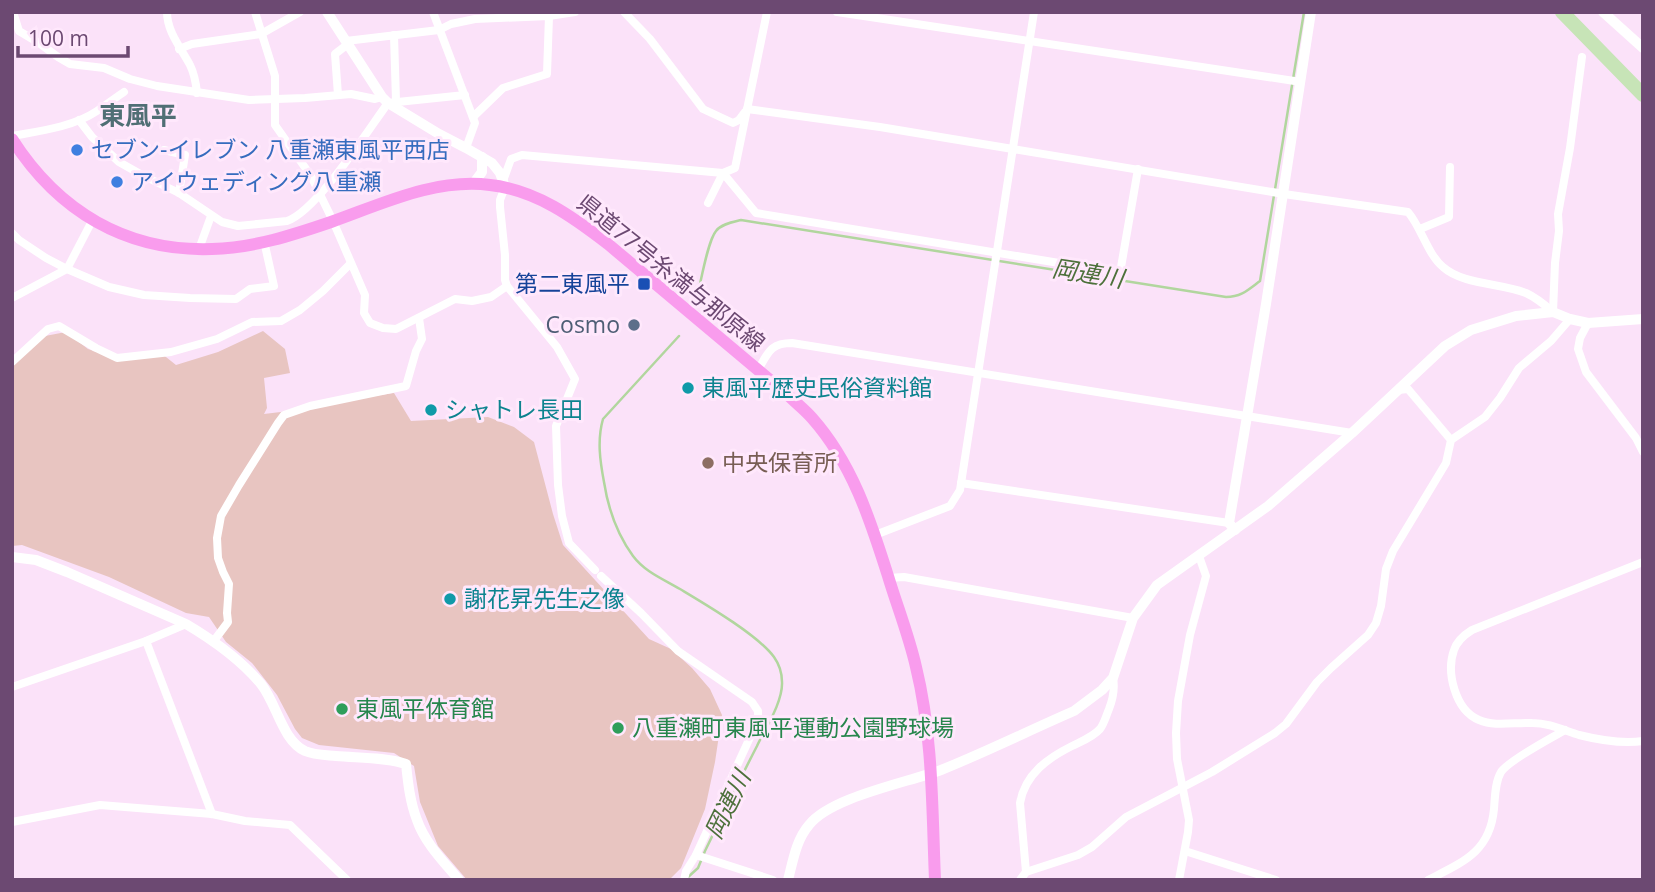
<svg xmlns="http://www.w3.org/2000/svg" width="1655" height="892" font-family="'Open Sans','Noto Sans JP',sans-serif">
  <rect width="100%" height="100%" fill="#fbe2f9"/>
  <polygon fill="#e8c5c1" points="263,331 285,349 290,373 264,378 267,408 264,414 297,410 326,403 394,393 411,421 488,417 514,427 534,442 553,514 563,545 649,639 671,649 692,668 710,689 722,715 715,762 705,809 681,868 669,880 467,880 438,846 420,802 414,766 394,753 319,745 302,738 295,729 277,695 252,663 226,642 209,617 186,613 109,577 22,545 12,546 12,363 45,336 66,332 88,349 120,360 161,353 176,365 218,352"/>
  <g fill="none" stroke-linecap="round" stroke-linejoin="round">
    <g stroke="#b1d69e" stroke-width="2.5">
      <path d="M696 300C701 284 707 242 716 231 721 224 733 222 741 220L1226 297C1241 297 1248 290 1260 281L1304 12"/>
      <path d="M679 336 603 419C597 440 600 461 604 482 608 508 617 534 633 556 645 572 663 579 680 589 705 604 758 635 774 657 779 664 782 674 782 682 783 702 765 729 757 746 739 781 722 816 705 851L698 868 687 878"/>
    </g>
    <polyline stroke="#c7e4b7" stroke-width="14" points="1562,12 1643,95"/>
    <g stroke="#fff" stroke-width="8">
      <polyline points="13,12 19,31 39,43 58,57 70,64 104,68 130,79 157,86 249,100 305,98 351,94 375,99 382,97"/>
      <path d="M167 12C167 32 181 48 190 65 194 73 196 83 197 93"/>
      <polyline points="255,12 275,76 275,125 311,176 333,221 365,295 364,313 370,323 383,328 396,329 455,299 472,301 491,297 507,286"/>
      <polyline points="433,12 475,123 466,148"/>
      <polyline points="548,12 549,16 575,12"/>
      <polyline points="624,12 650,39 703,109 733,123 739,120 745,112"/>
      <polyline points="837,12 1301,82"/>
      <polyline points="394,35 396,101"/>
      <polyline points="346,41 439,30 451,24 475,19 549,16 547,74 503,88 473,117"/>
      <polyline points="179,49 192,44 261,34 300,12"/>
      <polyline points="338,95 335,54 348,44"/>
      <path d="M747 109 880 127 1284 194 1408 212C1421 227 1428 255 1443 267 1463 285 1502 283 1526 293 1537 298 1545 305 1553 312"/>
      <path d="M79 120 92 137 119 162 142 175 179 193 222 222 238 226 287 221C317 211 368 130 388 103L465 95"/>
      <path d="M12 136C40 131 73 127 97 111 106 105 115 98 124 92"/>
      <polyline points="164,150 185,155 179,193"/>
      <polyline points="503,181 511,159 522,155 723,173 756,213 1120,273 1138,169"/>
      <polyline points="505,187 500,200 500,207 505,255 505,280 507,286 557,347 575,379 556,426 558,485 562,516 569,543 595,570"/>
      <polyline points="708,203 723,173 735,168 767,12"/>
      <polyline points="1420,229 1449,217 1450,167"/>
      <polyline points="12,233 19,240 46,258 67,269 109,287 144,295 190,298 236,299 250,289 274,286 264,241"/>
      <polyline points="199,249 211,216"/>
      <polyline points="12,298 67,269 92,221"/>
      <polyline points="1553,312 1555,263 1559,231 1558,214 1570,148 1582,57"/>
      <polyline points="1588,323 1580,338 1578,349 1586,372 1636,438 1643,452"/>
      <polyline points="12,362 48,329 59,326 96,348 117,358 171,352 217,339 252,322 281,321 300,310 323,291 350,264"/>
      <path d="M758 370C768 353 770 343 792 343L1352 433"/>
      <polyline points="1398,390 1408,389 1451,440"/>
      <polyline points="961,483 1229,523"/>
      <polyline points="875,535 950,506 960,490 1034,12"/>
      <path d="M1643 562 1472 630C1464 635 1457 641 1454 650 1446 672 1455 710 1479 720 1495 727 1515 722 1532 723 1549 723 1563 730 1579 735 1599 740 1622 744 1643 741"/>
      <polyline points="601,576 641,613 678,651 752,702 758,711 758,720 696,855 686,871 684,880"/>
      <polyline points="888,578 904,577 1133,618"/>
      <polyline points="146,641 212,814"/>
      <polyline points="213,642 228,622 227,613 229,584 223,572 218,558 217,538 221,516 239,485 278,423 284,415 310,406 406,386 416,351 422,339 419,318"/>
      <polyline points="12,687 146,641 186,624"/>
      <polyline points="12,822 100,805 212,814 245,821 290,825 347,880"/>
      <polyline points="1185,851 1276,880"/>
      <polyline points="696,855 773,880"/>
      <path d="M1026 872 1020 803C1025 774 1048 758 1072 746 1082 741 1093 737 1100 729 1104 724 1106 716 1109 709 1113 699 1115 689 1113 678"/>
      <polyline points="1020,880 1026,872 1078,855 1092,847 1126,817 1212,772 1275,733 1286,724 1317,682 1331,668 1368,635 1376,623 1381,606 1386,569 1393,551 1446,463 1451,440 1485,417 1500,398 1519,368 1551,341 1570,319"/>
      <polyline points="1179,880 1188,832 1189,820 1177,759 1176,733 1178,701 1190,635 1206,576 1199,556"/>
      <path d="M1428 880C1463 862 1490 852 1494 809 1495 797 1495 782 1501 772 1509 760 1551 738 1565 730"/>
    </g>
    <g stroke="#fff" stroke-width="10">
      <polyline points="327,12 382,97 388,103 439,134 466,148 492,163 500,173 505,187"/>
      <polyline points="1603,12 1643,48"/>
      <polyline points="473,184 482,172 482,157"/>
      <polyline points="1235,530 1229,523 1266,304 1311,12"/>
      <path d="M12 557 36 560 67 572 186 624C213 640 241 660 261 684 277 704 282 740 305 751 314 755 326 755 336 756 359 758 384 757 406 764 408 783 410 802 417 820 425 843 443 861 459 880"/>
      <path d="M788 880C793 861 796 840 809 825 831 797 906 783 941 770 986 752 1030 730 1074 711L1102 690 1113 678 1133 618 1157 585 1268 506 1352 433 1445 346 1471 330 1516 316 1553 312 1570 319 1588 323 1643 319"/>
    </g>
    <path stroke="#f99ced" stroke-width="12" d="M12 139C58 211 126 252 212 249 253 248 293 235 331 222 382 204 435 178 490 185 536 190 573 217 608 244L789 396C796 403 805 410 812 418 852 463 870 519 888 576 897 606 909 636 916 667 933 736 932 809 935 880"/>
  </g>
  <g fill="#3f7fe0" stroke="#ffe8fc" stroke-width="2.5">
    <circle cx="77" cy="150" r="7"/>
    <circle cx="117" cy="182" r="7"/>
  </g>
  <rect fill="#1a4fb4" stroke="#ffe8fc" stroke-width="2.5" x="637" y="277" width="14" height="14" rx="3.5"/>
  <circle fill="#5c6f8a" stroke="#ffe8fc" stroke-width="2.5" cx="634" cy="325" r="7"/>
  <g fill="#0f9aa8" stroke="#ffe8fc" stroke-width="2.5">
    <circle cx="688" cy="388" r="7"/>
    <circle cx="431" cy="410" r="7"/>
    <circle cx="450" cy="599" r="7"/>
  </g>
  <circle fill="#8d6e63" stroke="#ffe8fc" stroke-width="2.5" cx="708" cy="463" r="7"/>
  <g fill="#2e9e5b" stroke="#ffe8fc" stroke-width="2.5">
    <circle cx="342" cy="709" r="7"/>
    <circle cx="618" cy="728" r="7"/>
  </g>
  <g text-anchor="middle" stroke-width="6" stroke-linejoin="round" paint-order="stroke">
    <g font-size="23" fill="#366cbe" stroke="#ffe8fc" text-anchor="start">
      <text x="91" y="158">セブン-イレブン 八重瀬東風平西店</text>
      <text x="131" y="190">アイウェディング八重瀬</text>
    </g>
    <g font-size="23" fill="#6c4972" stroke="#ffe8fc">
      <text transform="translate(671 273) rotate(39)" y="8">県道77号糸満与那原線</text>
    </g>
    <g font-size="23" fill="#164399" stroke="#ffe8fc" text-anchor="end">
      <text x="630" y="292">第二東風平</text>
    </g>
    <g font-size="23" fill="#4e5e75" stroke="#ffe8fc" text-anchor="end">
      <text x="620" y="333">Cosmo</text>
    </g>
    <g font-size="23" fill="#0d838f" stroke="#ffe8fc" text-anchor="start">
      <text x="702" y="396">東風平歴史民俗資料館</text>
      <text x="445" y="418">シャトレ長田</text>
      <text x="464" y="607">謝花昇先生之像</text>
    </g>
    <g font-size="23" fill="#785e54" stroke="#ffe8fc" text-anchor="start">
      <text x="722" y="471">中央保育所</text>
    </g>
    <g font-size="23" fill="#27864d" stroke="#ffe8fc" text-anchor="start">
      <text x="356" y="717">東風平体育館</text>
      <text x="632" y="736">八重瀬町東風平運動公園野球場</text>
    </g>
    <g font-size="24" font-style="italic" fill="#4d713b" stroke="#ffe8fc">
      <text transform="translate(1088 274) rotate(9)" y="8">岡連川</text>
      <text transform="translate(728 805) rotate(-64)" y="8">岡連川</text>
    </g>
    <g font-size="26" font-weight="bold" fill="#506f75" stroke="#ffe8fc">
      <text x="138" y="125">東風平</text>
    </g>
  </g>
  <rect width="1655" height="892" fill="none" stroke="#6c4972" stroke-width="28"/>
  <path d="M18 46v10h110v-10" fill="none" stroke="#6c4972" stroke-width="3.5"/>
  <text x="28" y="46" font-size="21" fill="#6c4972" stroke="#ffe8fc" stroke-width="5" paint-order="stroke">100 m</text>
</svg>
